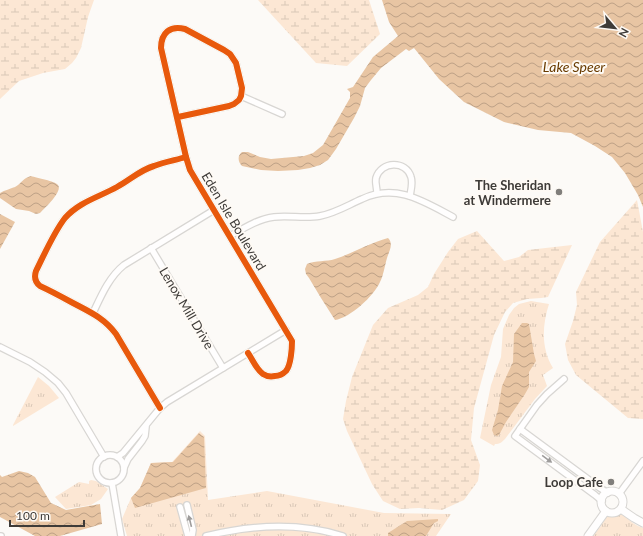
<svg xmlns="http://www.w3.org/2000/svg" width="643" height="536" font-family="Lato,sans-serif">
  <defs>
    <pattern id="wetland-marsh" width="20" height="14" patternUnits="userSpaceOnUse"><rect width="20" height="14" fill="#fce7d4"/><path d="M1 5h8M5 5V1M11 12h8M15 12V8" fill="none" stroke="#d9c7b7"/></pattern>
    <pattern id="park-tufts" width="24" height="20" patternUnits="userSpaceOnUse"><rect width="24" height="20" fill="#fce7d4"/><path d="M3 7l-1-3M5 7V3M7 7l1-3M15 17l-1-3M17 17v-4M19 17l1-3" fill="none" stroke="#d9c7b7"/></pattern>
    <pattern id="water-waves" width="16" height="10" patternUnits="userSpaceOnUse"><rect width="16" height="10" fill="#e8c5a3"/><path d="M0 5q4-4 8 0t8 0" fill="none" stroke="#bda186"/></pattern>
  </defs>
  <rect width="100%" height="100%" fill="#fcfaf7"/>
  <g fill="url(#wetland-marsh)">
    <polygon points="0,0 94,0 88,17 81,48 76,58 72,63 65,69 43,73 19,81 0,99"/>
    <polygon points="258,0 369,0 380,34 347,66 316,63"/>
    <polygon points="637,200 643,232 643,419 628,418 576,375 568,360 565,344 573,321 577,305 576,292 600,242"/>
    <polygon points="477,231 504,261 519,257 528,250 572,245 548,297 541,298 527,299 513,303 505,312 494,335 474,408 471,440 480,465 478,481 464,500 442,510 419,508 400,509 383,501 372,484 347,431 343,419 346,401 352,377 373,325 388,308 418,295 428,287 434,274 448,252 458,239"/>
  </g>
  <g fill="url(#park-tufts)">
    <path d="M531 301 549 304C542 326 541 348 553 368L543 375 547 386 535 399 505 439C502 442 500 444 495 444L494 446 480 438 491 385 501 357 503 329 509 315 514 308 519 304Z"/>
    <polygon points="38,377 49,386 59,398 13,426 13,425"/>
    <polygon points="200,431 205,436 208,500 267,491 384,513 451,514 436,536 127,536 122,519 131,498 140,488 151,463 172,462"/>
    <polygon points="91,480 96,481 108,489 101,499 91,505 66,509 55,497 79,482 89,484 89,481"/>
    <path d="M621 514C627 516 628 520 633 523 636 525 640 527 643 528V536H593L601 526 602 521 605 517 607 516H614Z"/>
  </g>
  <g fill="url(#water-waves)">
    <path d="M382 0H643V207L638 195 625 173 612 157 595 146 571 133 538 130 504 122 464 102 439 79 414 48 409 51 406 49 381 68 371 80 365 88 360 106 354 118 336 149 328 160 320 165 310 168 298 170 278 171 261 170 242 166C238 162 237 156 242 152H248L260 157 271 159 304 156 313 153 323 145 350 98V92L347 89 353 87 373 57 398 36 389 22Z"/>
    <path d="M31 176C37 178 55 181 58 185 63 191 45 208 40 213L36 214 29 211 16 209 0 198V193C5 190 10 189 15 187 22 183 23 178 31 176Z"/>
    <polygon points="0,214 15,222 0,249"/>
    <path d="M388 238C394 244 389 251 387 258 385 265 383 277 380 282 374 296 350 318 335 320L321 298 309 278 306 274 305 269 307 264C316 260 326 262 335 259 353 253 370 243 388 238Z"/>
    <polygon points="522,323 527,323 529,324 534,354 536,361 529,372 529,387 525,394 506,422 499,435 497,436 494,435 492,430 498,410 502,386 513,362 514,334"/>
    <polygon points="199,433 204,437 206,488 135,508 131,498 140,488 151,463 173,462"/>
    <polygon points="19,471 28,473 35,477 51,503 66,510 100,504 102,524 60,536 35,536 0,517 0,475 2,477"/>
    <polygon points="438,519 438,521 434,523 426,536 388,536 388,533 407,521"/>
  </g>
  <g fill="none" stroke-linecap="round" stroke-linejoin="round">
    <defs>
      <g id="minor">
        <polyline points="241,96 282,114"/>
        <path d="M178 117 229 106 234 104 239 100 241 96 242 88 236 63 230 54 224 50 185 29C170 25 161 33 161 48L186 157 190 170 292 341C292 348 291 365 286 371 283 374 278 376 275 376 270 377 266 376 263 374 256 369 253 360 248 353"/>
        <path d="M377 193C377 188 375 183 376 178 381 161 406 160 411 177 413 183 411 189 410 196"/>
        <path d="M230 236C244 228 258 219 274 217 289 215 305 219 320 216 336 213 348 205 362 199 396 183 423 201 453 217"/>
        <polyline points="151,248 223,368"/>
        <path d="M93 313C101 296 109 277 124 265L214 210"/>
        <polyline points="0,347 30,362 45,372 58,383 66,393 104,457"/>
        <polyline points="564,379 547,394 537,405 515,436 595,495 602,501"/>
        <path d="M160 408 116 334C104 318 90 312 73 303 62 297 51 291 40 286 35 282 34 277 36 271 44 255 54 232 65 218 79 202 99 197 117 187 130 180 140 170 154 166 164 162 176 160 186 157"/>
        <polyline points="520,429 600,488 608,493"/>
        <circle cx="110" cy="469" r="14"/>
        <polyline points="117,457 123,453 160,408 167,402 286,330"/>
        <polyline points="124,468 128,459 142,441 145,436 146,427"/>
        <polyline points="112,483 121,536"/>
        <polyline points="619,494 643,461"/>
        <polyline points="187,505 193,530 192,536"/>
        <polyline points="180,507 188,536"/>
        <polyline points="0,536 1,536"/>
        <path d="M206 536C251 525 299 522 343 536"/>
      </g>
      <g id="tertiary">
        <circle cx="612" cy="502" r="11"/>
        <polyline points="621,509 634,518 643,523"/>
        <polyline points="588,536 606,511"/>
      </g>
    </defs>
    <use href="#minor" stroke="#d8d6d3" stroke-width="8"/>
    <use href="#tertiary" stroke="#d8d6d3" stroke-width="9"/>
    <use href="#minor" stroke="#fffefe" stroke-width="5.5"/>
    <use href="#tertiary" stroke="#fffefe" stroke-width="7"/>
    <defs>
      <g id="cycleway">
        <path d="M178 117 229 106 234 104 239 100 241 96 242 88 236 63 230 54 224 50 185 29C170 25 161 33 161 48L186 157 190 170 292 341C292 348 291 365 286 371 283 374 278 376 275 376 270 377 266 376 263 374 256 369 253 360 248 353"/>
        <path d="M160 408 116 334C104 318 90 312 73 303 62 297 51 291 40 286 35 282 34 277 36 271 44 255 54 232 65 218 79 202 99 197 117 187 130 180 140 170 154 166 164 162 176 160 186 157"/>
      </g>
    </defs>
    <use href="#cycleway" stroke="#fefaf5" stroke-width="8"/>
    <use href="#cycleway" stroke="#e8590c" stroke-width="6"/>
  </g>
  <defs><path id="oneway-solid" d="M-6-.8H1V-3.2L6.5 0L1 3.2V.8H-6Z"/></defs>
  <g fill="#9e9c9b">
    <use href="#oneway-solid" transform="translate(547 459) rotate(36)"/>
    <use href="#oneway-solid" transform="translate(190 521) rotate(-104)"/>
  </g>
  <g fill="#807e7b" stroke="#fefaf5" stroke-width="1.5">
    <circle cx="559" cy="192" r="4"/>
    <circle cx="611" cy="482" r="4"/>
  </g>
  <g text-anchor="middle" stroke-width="4" stroke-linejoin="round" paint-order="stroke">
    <g font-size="13" font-weight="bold" fill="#3e3b38" stroke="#fefaf5" text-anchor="end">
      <text x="551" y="190">The Sheridan<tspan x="551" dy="15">at Windermere</tspan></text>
      <text x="603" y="487">Loop Cafe</text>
    </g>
    <g font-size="13" fill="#3e3b38" stroke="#fefaf5">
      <text transform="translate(234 221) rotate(59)" y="5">Eden Isle Boulevard</text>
      <text transform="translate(187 308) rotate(59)" y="5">Lenox Mill Drive</text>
    </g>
    <g font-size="14" font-style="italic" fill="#693b00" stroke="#fefaf5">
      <text x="574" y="72">Lake Speer</text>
    </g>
  </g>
  <g transform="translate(615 28) rotate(118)" stroke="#fefaf5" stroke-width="3" paint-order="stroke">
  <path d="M0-3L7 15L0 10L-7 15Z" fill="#3e3b38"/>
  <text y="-6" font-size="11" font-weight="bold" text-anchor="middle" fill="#3e3b38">N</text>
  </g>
  <path d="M10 520v6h74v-6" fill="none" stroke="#3e3b38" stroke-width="2"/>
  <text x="16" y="520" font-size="12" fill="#3e3b38" stroke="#fefaf5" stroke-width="3" paint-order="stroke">100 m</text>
</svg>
